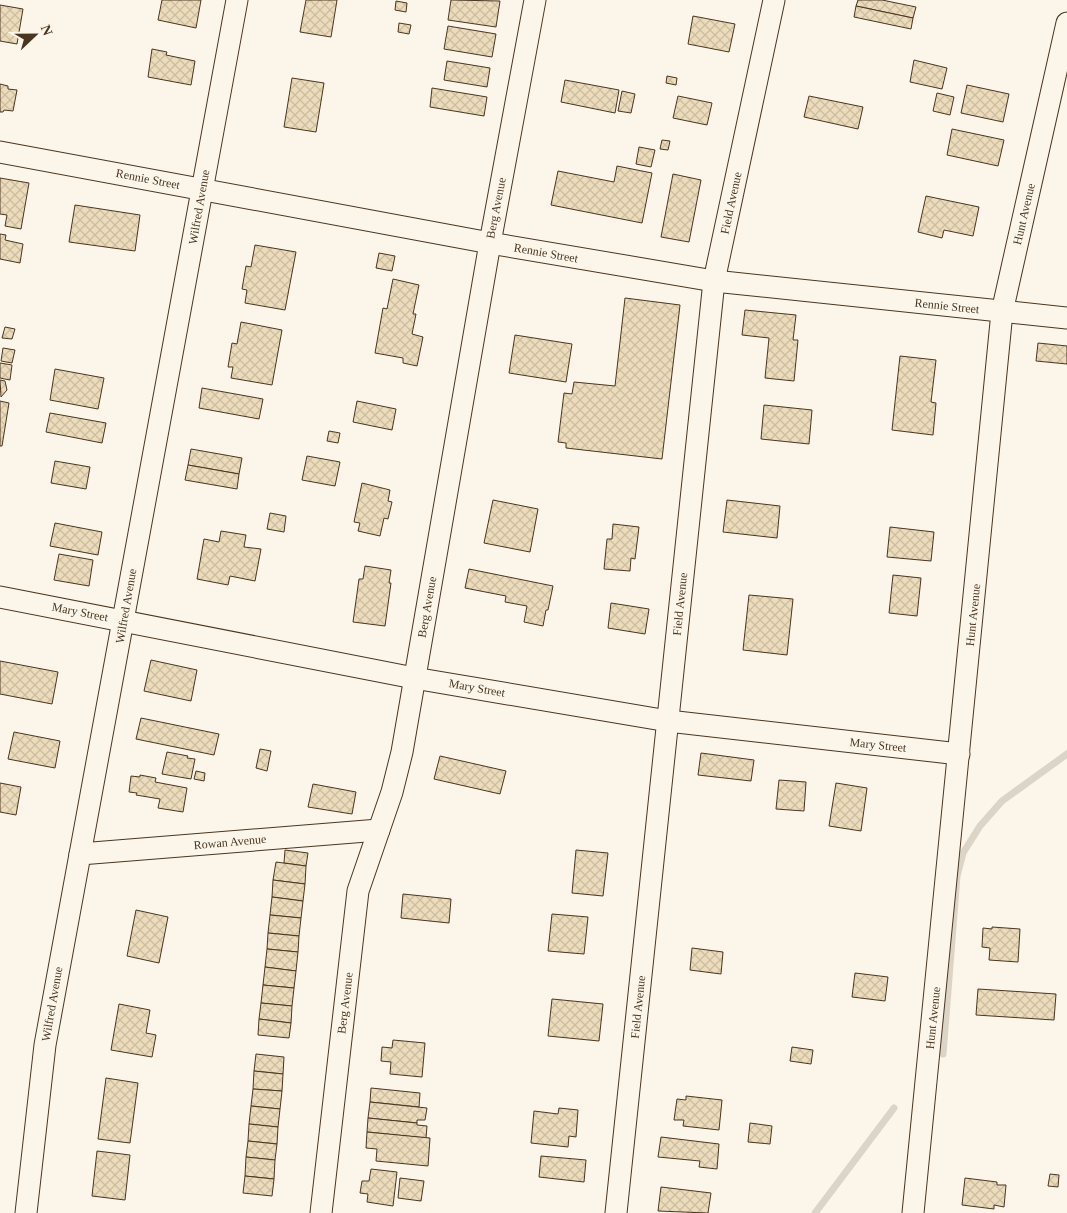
<svg xmlns="http://www.w3.org/2000/svg" width="1067" height="1213" font-family="'Times New Roman',serif">
  <defs>
    <pattern id="building-cross-hatch" width="8" height="8" patternUnits="userSpaceOnUse" patternTransform="scale(1.25)"><rect width="8" height="8" fill="#ecdcbc"/><path d="M0 0l8 8M0 8l8-8" fill="none" stroke="#ccbda1"/></pattern>
  </defs>
  <rect width="100%" height="100%" fill="#fbf6e9"/>
  <g fill="none" stroke-linecap="round" stroke-linejoin="round">
    <g stroke="#dcd4c6" stroke-width="7">
      <polyline points="943,1054 957,876 963,853 980,826 1002,801 1067,754"/>
      <polyline points="815,1213 894,1108"/>
    </g>
  </g>
  <g fill="url(#building-cross-hatch)" stroke="#4a3520">
    <polygon points="162,0 201,0 196,28 158,20"/>
    <polygon points="306,0 337,0 331,37 300,32"/>
    <polygon points="451,0 500,1 496,27 448,20"/>
    <polygon points="858,0 882,0 916,7 913,18 856,6"/>
    <polygon points="396,1 407,3 406,12 395,10"/>
    <polygon points="0,5 23,9 17,44 0,41"/>
    <polygon points="856,6 913,18 911,29 854,17"/>
    <polygon points="693,16 735,24 729,52 688,44"/>
    <polygon points="399,23 411,25 409,34 398,32"/>
    <polygon points="448,26 496,34 492,57 444,49"/>
    <polygon points="152,49 167,52 166,55 195,61 191,85 148,77"/>
    <polygon points="914,60 947,68 942,89 910,82"/>
    <polygon points="447,61 490,68 487,87 444,80"/>
    <polygon points="667,76 677,78 676,85 666,83"/>
    <polygon points="292,78 324,83 316,132 284,127"/>
    <polygon points="565,80 619,90 615,113 561,102"/>
    <polygon points="0,84 8,86 8,89 17,90 13,111 4,110 3,112 0,112"/>
    <polygon points="967,85 1009,94 1003,122 961,113"/>
    <polygon points="432,88 487,97 484,116 430,107"/>
    <polygon points="622,91 635,94 631,113 618,111"/>
    <polygon points="937,93 954,97 950,115 933,111"/>
    <polygon points="678,96 712,103 707,125 673,118"/>
    <polygon points="809,96 863,107 858,129 804,117"/>
    <polygon points="952,129 1004,140 998,166 947,155"/>
    <polygon points="662,140 670,141 668,150 660,149"/>
    <polygon points="639,147 655,150 651,167 636,164"/>
    <polygon points="617,166 652,173 642,223 551,205 558,171 614,182"/>
    <polygon points="673,174 701,180 689,242 661,237"/>
    <polygon points="0,178 29,183 21,229 5,226 7,215 0,214"/>
    <polygon points="926,196 979,207 973,236 944,230 942,238 918,232"/>
    <polygon points="75,205 140,215 135,251 69,242"/>
    <polygon points="0,234 6,235 5,240 23,244 20,263 0,259"/>
    <polygon points="255,245 296,252 285,310 245,303 247,290 242,289 246,266 251,267"/>
    <polygon points="379,253 395,256 392,271 376,268"/>
    <polygon points="393,279 419,285 413,314 416,314 412,334 423,337 417,366 403,363 403,358 375,353 383,308 387,309"/>
    <polygon points="625,298 680,305 662,459 566,448 566,443 558,442 564,393 572,394 574,382 615,386"/>
    <polygon points="745,310 796,315 793,340 798,340 794,381 765,378 769,338 742,335"/>
    <polygon points="241,322 282,330 272,385 231,378 233,367 228,367 232,343 237,344"/>
    <polygon points="5,327 15,329 12,339 2,338"/>
    <polygon points="515,335 572,344 566,382 509,373"/>
    <polygon points="1038,343 1067,346 1067,364 1036,361"/>
    <polygon points="3,348 15,350 12,363 1,361"/>
    <polygon points="900,356 936,360 931,402 936,403 933,435 892,430"/>
    <polygon points="0,363 12,365 10,380 0,378"/>
    <polygon points="55,369 104,378 98,409 50,400"/>
    <polygon points="0,380 5,381 7,390 1,397"/>
    <polygon points="202,388 263,399 259,419 199,408"/>
    <polygon points="0,401 9,403 2,446 0,446"/>
    <polygon points="357,401 396,409 392,430 353,422"/>
    <polygon points="764,405 812,410 809,444 761,439"/>
    <polygon points="50,413 106,423 102,443 46,432"/>
    <polygon points="329,431 340,433 338,443 327,441"/>
    <polygon points="191,449 242,458 239,474 188,465"/>
    <polygon points="307,456 340,462 335,486 302,480"/>
    <polygon points="55,461 90,467 86,489 51,483"/>
    <polygon points="188,465 239,474 237,489 185,480"/>
    <polygon points="362,483 390,490 388,501 392,502 388,519 384,518 380,536 358,531 360,523 354,522"/>
    <polygon points="493,500 538,509 530,552 484,543"/>
    <polygon points="727,500 780,506 777,538 723,532"/>
    <polygon points="270,513 286,516 284,532 267,529"/>
    <polygon points="55,523 102,532 98,555 50,546"/>
    <polygon points="613,524 639,527 635,559 631,558 630,571 604,569 607,539 612,539"/>
    <polygon points="890,527 934,532 931,561 887,557"/>
    <polygon points="221,531 246,535 244,547 261,549 255,581 230,576 228,585 197,579 204,539 219,542"/>
    <polygon points="59,554 93,560 89,586 54,580"/>
    <polygon points="365,566 391,570 389,583 391,583 385,626 353,622 359,579 363,579"/>
    <polygon points="469,569 553,586 548,610 546,610 543,626 524,622 527,606 505,602 506,596 465,588"/>
    <polygon points="893,575 921,578 917,616 889,613"/>
    <polygon points="749,595 793,599 787,655 743,650"/>
    <polygon points="611,603 649,609 645,634 608,628"/>
    <polygon points="151,660 197,670 191,701 144,691"/>
    <polygon points="0,661 58,672 52,704 0,694"/>
    <polygon points="141,718 219,734 214,755 136,739"/>
    <polygon points="14,732 60,741 55,768 8,759"/>
    <polygon points="260,749 271,751 267,771 256,768"/>
    <polygon points="167,752 188,756 187,758 195,759 191,779 162,774"/>
    <polygon points="701,753 754,760 751,781 698,775"/>
    <polygon points="440,756 506,771 500,794 434,779"/>
    <polygon points="196,771 205,773 204,781 194,779"/>
    <polygon points="140,775 156,778 155,782 187,788 183,812 158,808 160,799 136,795 137,793 129,792 131,776 140,777"/>
    <polygon points="779,780 806,782 804,811 776,809"/>
    <polygon points="0,783 21,787 16,815 0,812"/>
    <polygon points="836,783 867,788 861,831 829,826"/>
    <polygon points="313,784 356,792 352,814 308,807"/>
    <polygon points="285,850 308,853 306,866 284,863"/>
    <polygon points="576,850 608,853 603,896 572,893"/>
    <polygon points="276,862 306,866 305,884 273,880"/>
    <polygon points="273,880 305,884 303,901 272,897"/>
    <polygon points="403,894 451,899 449,923 401,918"/>
    <polygon points="272,897 303,901 301,918 270,915"/>
    <polygon points="136,910 168,917 159,963 127,956"/>
    <polygon points="552,914 588,917 584,954 548,951"/>
    <polygon points="270,915 301,918 299,936 268,933"/>
    <polygon points="992,927 1020,929 1018,962 989,960 990,948 982,947 983,928 992,929"/>
    <polygon points="268,933 299,936 298,952 267,949"/>
    <polygon points="692,948 723,952 721,974 690,970"/>
    <polygon points="267,949 298,952 296,971 265,967"/>
    <polygon points="265,967 296,971 294,988 263,985"/>
    <polygon points="855,973 888,977 885,1001 852,997"/>
    <polygon points="263,985 294,988 292,1006 261,1003"/>
    <polygon points="978,989 1056,994 1054,1020 976,1015"/>
    <polygon points="552,999 603,1004 599,1041 548,1036"/>
    <polygon points="261,1003 292,1006 291,1023 259,1019"/>
    <polygon points="119,1004 150,1010 146,1033 156,1035 152,1057 111,1050"/>
    <polygon points="259,1019 291,1023 289,1038 258,1035"/>
    <polygon points="393,1040 425,1043 422,1077 390,1074 391,1062 381,1061 382,1047 392,1048"/>
    <polygon points="792,1047 813,1050 811,1064 790,1061"/>
    <polygon points="256,1054 284,1057 283,1074 254,1071"/>
    <polygon points="254,1071 283,1074 282,1091 253,1089"/>
    <polygon points="106,1078 138,1083 130,1143 98,1139"/>
    <polygon points="371,1088 420,1093 419,1107 370,1102"/>
    <polygon points="253,1089 282,1091 280,1109 251,1106"/>
    <polygon points="686,1096 722,1100 719,1130 683,1126 684,1120 674,1120 677,1099 686,1100"/>
    <polygon points="370,1102 427,1108 425,1120 417,1120 417,1123 368,1118"/>
    <polygon points="251,1106 280,1109 278,1127 249,1124"/>
    <polygon points="559,1108 578,1110 576,1137 569,1136 568,1147 531,1143 534,1111 558,1114"/>
    <polygon points="368,1118 417,1123 417,1125 427,1126 426,1138 367,1132"/>
    <polygon points="750,1123 772,1126 770,1144 748,1142"/>
    <polygon points="249,1124 278,1127 277,1144 248,1141"/>
    <polygon points="367,1132 430,1138 428,1166 376,1161 377,1149 366,1148"/>
    <polygon points="661,1137 719,1144 717,1169 699,1167 700,1161 658,1157"/>
    <polygon points="248,1141 277,1144 275,1160 246,1157"/>
    <polygon points="97,1151 130,1155 125,1200 92,1196"/>
    <polygon points="541,1156 586,1160 584,1182 539,1177"/>
    <polygon points="246,1157 275,1160 274,1179 245,1176"/>
    <polygon points="371,1169 397,1172 393,1206 367,1202 368,1194 360,1193 362,1181 369,1181"/>
    <polygon points="1050,1174 1059,1175 1058,1187 1048,1186"/>
    <polygon points="245,1176 274,1179 272,1196 243,1193"/>
    <polygon points="400,1178 424,1181 421,1201 398,1198"/>
    <polygon points="965,1178 997,1182 997,1185 1006,1185 1004,1207 994,1205 994,1209 962,1205"/>
    <polygon points="661,1187 711,1193 708,1213 658,1211"/>
  </g>
  <g fill="none" stroke-linecap="round" stroke-linejoin="round">
    <defs>
      <g id="minor">
        <polyline points="0,152 490,243 714,281 1067,318"/>
        <polyline points="0,597 414,678 668,721 959,754"/>
        <polyline points="80,854 379,830"/>
        <polyline points="26,1213 45,1045 237,0"/>
        <polyline points="321,1213 358,891 392,792 402,752 490,243 535,0"/>
        <polyline points="616,1213 714,281 774,0"/>
        <polyline points="913,1213 1002,312 1067,23"/>
      </g>
    </defs>
    <use href="#minor" stroke="#4a3520" stroke-width="23"/>
    <use href="#minor" stroke="#fbf6e9" stroke-width="21"/>
  </g>
  <g text-anchor="middle" stroke-width="4" stroke-linejoin="round" paint-order="stroke">
    <g font-size="12" fill="#4a3520" stroke="#fbf6e9">
      <text transform="translate(148 179) rotate(11)" y="4">Rennie Street</text>
      <text transform="translate(731 203) rotate(-78)" y="4">Field Avenue</text>
      <text transform="translate(199 207) rotate(-80)" y="4">Wilfred Avenue</text>
      <text transform="translate(496 208) rotate(-79)" y="4">Berg Avenue</text>
      <text transform="translate(1024 214) rotate(-77)" y="4">Hunt Avenue</text>
      <text transform="translate(546 253) rotate(10)" y="4">Rennie Street</text>
      <text transform="translate(947 306) rotate(6)" y="4">Rennie Street</text>
      <text transform="translate(680 604) rotate(-84)" y="4">Field Avenue</text>
      <text transform="translate(126 606) rotate(-80)" y="4">Wilfred Avenue</text>
      <text transform="translate(427 607) rotate(-80)" y="4">Berg Avenue</text>
      <text transform="translate(80 612) rotate(11)" y="4">Mary Street</text>
      <text transform="translate(973 615) rotate(-84)" y="4">Hunt Avenue</text>
      <text transform="translate(477 688) rotate(10)" y="4">Mary Street</text>
      <text transform="translate(878 745) rotate(6)" y="4">Mary Street</text>
      <text transform="translate(230 842) rotate(-5)" y="4">Rowan Avenue</text>
      <text transform="translate(345 1003) rotate(-83)" y="4">Berg Avenue</text>
      <text transform="translate(52 1004) rotate(-80)" y="4">Wilfred Avenue</text>
      <text transform="translate(638 1007) rotate(-84)" y="4">Field Avenue</text>
      <text transform="translate(933 1018) rotate(-84)" y="4">Hunt Avenue</text>
    </g>
  </g>
  <g transform="translate(35 35) rotate(68)" stroke="#fbf6e9" stroke-width="4" paint-order="stroke">
  <path d="M0-4L9 19L0 12L-9 19Z" fill="#4a3520"/>
  <text y="-8" font-size="14" font-weight="bold" text-anchor="middle" fill="#4a3520">N</text>
  </g>
</svg>
